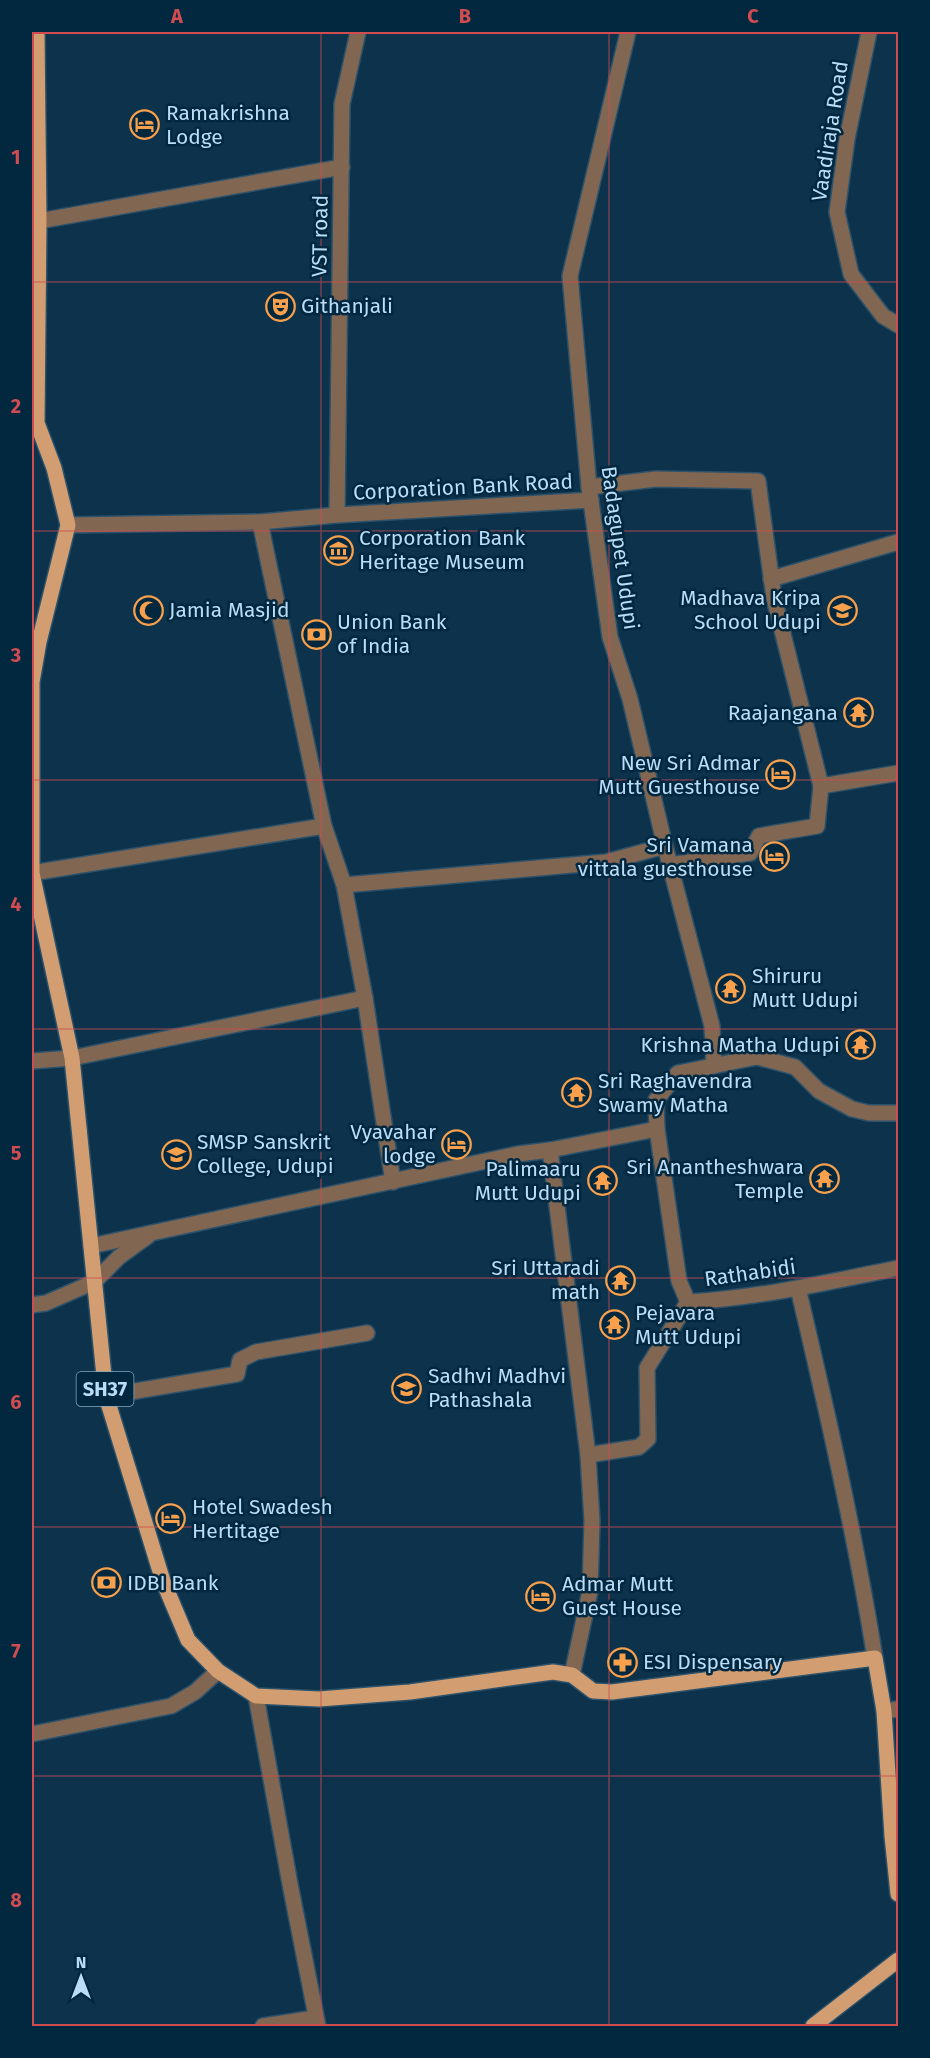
<svg xmlns="http://www.w3.org/2000/svg" width="930" height="2058" font-family="'Fira Sans',sans-serif">
  <rect width="100%" height="100%" fill="#0d324b"/>
  <g fill="none" stroke-linecap="round" stroke-linejoin="round">
    <defs>
      <g id="minor">
        <polyline points="628,32 570,276 589,487 610,637 630,699 665,846 712,1026 714,1066"/>
        <polyline points="869,32 847,139 837,212 851,274 883,316 898,325"/>
        <polyline points="39,221 342,167"/>
        <polyline points="589,487 656,479 758,481 774,598 821,786 898,773"/>
        <polyline points="337,515 342,104 358,32"/>
        <polyline points="260,522 324,826 344,885 365,998 393,1182"/>
        <polyline points="68,525 260,522 337,515 591,500"/>
        <polyline points="771,579 898,542"/>
        <polyline points="670,865 750,853 759,836 817,826 821,786"/>
        <polyline points="32,873 324,826"/>
        <polyline points="344,885 606,862 665,846"/>
        <polyline points="32,1061 72,1058 365,998"/>
        <path d="M898 1113H869L852 1109 819 1091 795 1067 757 1057 678 1073 656 1100 657 1129 679 1281 688 1302C759 1298 829 1282 898 1268"/>
        <polyline points="550,1150 588,1455 592,1521 590,1591 572,1675"/>
        <polyline points="91,1246 518,1154 550,1150 657,1129"/>
        <path d="M798 1288C827 1411 855 1534 875 1658"/>
        <polyline points="32,1305 46,1303 94,1282 119,1257 148,1236"/>
        <polyline points="106,1396 237,1374 240,1360 256,1352 367,1333"/>
        <polyline points="588,1455 639,1447 648,1439 647,1368 688,1302"/>
        <polyline points="256,1696 290,1884 318,2026"/>
        <polyline points="884,1711 898,1709"/>
        <polyline points="32,1734 171,1706 195,1692 218,1671"/>
        <polyline points="263,2026 315,2018"/>
      </g>
      <g id="major">
        <polyline points="37,32 39,221 37,423 54,468 68,525 39,642 32,682 32,873 72,1058 106,1396 163,1581 188,1640 218,1671 256,1696 319,1699 410,1692 553,1672 572,1675 593,1691 612,1692 875,1658 884,1711 892,1836 898,1894"/>
        <polyline points="813,2026 898,1960"/>
      </g>
    </defs>
    <use href="#minor" stroke="#2c516a" stroke-width="18"/>
    <use href="#major" stroke="#2c516a" stroke-width="18"/>
    <use href="#minor" stroke="#816752" stroke-width="15"/>
    <use href="#major" stroke="#d29e71" stroke-width="15"/>
  </g>
  <path fill="none" stroke="#d04c51" stroke-width="1.5" stroke-opacity="0.55" d="M321 32V2026M609 32V2026M32 282H898M32 531H898M32 780H898M32 1029H898M32 1278H898M32 1527H898M32 1776H898"/>
  <defs>
    <symbol id="hotel-ring" viewBox="-11 -11 22 22"><circle r="9.5" fill="#022840" stroke="#f8a04b" stroke-width="1.5"/><path d="M-6-4.5h1.5V1H6V5H4.5V3h-9V5H-6ZM-4 0a1.8 1.8 0 1 1 3.6 0ZM.5 0V-2.5h3Q6-2.5 6 0Z" fill="#f8a04b"/></symbol>
    <symbol id="theatre-ring" viewBox="-11 -11 22 22"><circle r="9.5" fill="#022840" stroke="#f8a04b" stroke-width="1.5"/><path d="M-5-5.5Q0-4 5-5.5V0Q5 5 0 6Q-5 5-5 0ZM-3.3-2.5H-1v1.5H-3.3ZM1-2.5H3.3v1.5H1ZM-2.8 1Q0 5.5 2.8 1Z" fill="#f8a04b"/></symbol>
    <symbol id="museum-ring" viewBox="-11 -11 22 22"><circle r="9.5" fill="#022840" stroke="#f8a04b" stroke-width="1.5"/><path d="M0-6L6-3V-2H-6V-3ZM-5-1h2V3h-2ZM-1-1h2V3h-2ZM3-1h2V3H3ZM-6 4H6V6H-6Z" fill="#f8a04b"/></symbol>
    <symbol id="mosque-ring" viewBox="-11 -11 22 22"><circle r="9.5" fill="#022840" stroke="#f8a04b" stroke-width="1.5"/><path d="M3.5-4.9A6 6 0 1 0 3.5 4.9A5 5 0 1 1 3.5-4.9Z" fill="#f8a04b"/></symbol>
    <symbol id="school-ring" viewBox="-11 -11 22 22"><circle r="9.5" fill="#022840" stroke="#f8a04b" stroke-width="1.5"/><path d="M0-5L7-2L0 1L-7-2ZM-4 1L0 2.5L4 1V4Q0 6-4 4Z" fill="#f8a04b"/></symbol>
    <symbol id="bank-ring" viewBox="-11 -11 22 22"><circle r="9.5" fill="#022840" stroke="#f8a04b" stroke-width="1.5"/><path d="M-6-4H6V4H-6ZM0-2.3a2.3 2.3 0 1 0 0 4.6a2.3 2.3 0 1 0 0-4.6Z" fill="#f8a04b"/></symbol>
    <symbol id="temple-ring" viewBox="-11 -11 22 22"><circle r="9.5" fill="#022840" stroke="#f8a04b" stroke-width="1.5"/><path d="M0-6L5-2H3V0L6.5 2.5H4V6H1.5V3h-3V6H-4V2.5H-6.5L-3 0V-2H-5Z" fill="#f8a04b"/></symbol>
    <symbol id="university-ring" viewBox="-11 -11 22 22"><circle r="9.5" fill="#022840" stroke="#f8a04b" stroke-width="1.5"/><path d="M0-5L7-2L0 1L-7-2ZM-4 1L0 2.5L4 1V4Q0 6-4 4Z" fill="#f8a04b"/></symbol>
    <symbol id="pharmacy-ring" viewBox="-11 -11 22 22"><circle r="9.5" fill="#022840" stroke="#f8a04b" stroke-width="1.5"/><path d="M-2-6h4v4h4v4h-4v4h-4v-4h-4v-4h4Z" fill="#f8a04b"/></symbol>
  </defs>
  <g fill-rule="evenodd">
    <use href="#hotel-ring" x="128" y="108" width="33" height="33"/>
    <use href="#theatre-ring" x="264" y="290" width="33" height="33"/>
    <use href="#museum-ring" x="322" y="534" width="33" height="33"/>
    <use href="#mosque-ring" x="132" y="594" width="33" height="33"/>
    <use href="#school-ring" x="826" y="594" width="33" height="33"/>
    <use href="#bank-ring" x="300" y="618" width="33" height="33"/>
    <use href="#temple-ring" x="842" y="696" width="33" height="33"/>
    <use href="#hotel-ring" x="764" y="758" width="33" height="33"/>
    <use href="#hotel-ring" x="758" y="840" width="33" height="33"/>
    <use href="#temple-ring" x="714" y="972" width="33" height="33"/>
    <use href="#temple-ring" x="844" y="1028" width="33" height="33"/>
    <use href="#temple-ring" x="560" y="1076" width="33" height="33"/>
    <use href="#hotel-ring" x="440" y="1128" width="33" height="33"/>
    <use href="#university-ring" x="160" y="1138" width="33" height="33"/>
    <use href="#temple-ring" x="808" y="1162" width="33" height="33"/>
    <use href="#temple-ring" x="586" y="1164" width="33" height="33"/>
    <use href="#temple-ring" x="604" y="1264" width="33" height="33"/>
    <use href="#temple-ring" x="598" y="1308" width="33" height="33"/>
    <use href="#school-ring" x="390" y="1372" width="33" height="33"/>
    <use href="#hotel-ring" x="154" y="1502" width="33" height="33"/>
    <use href="#bank-ring" x="90" y="1566" width="33" height="33"/>
    <use href="#hotel-ring" x="524" y="1580" width="33" height="33"/>
    <use href="#pharmacy-ring" x="606" y="1646" width="33" height="33"/>
  </g>
  <g text-anchor="middle" stroke-width="5" stroke-linejoin="round" paint-order="stroke">
    <rect fill="#022840" stroke="#83a6bf" stroke-width="1.5" x="76.5" y="1372" width="57" height="34" rx="4.5"/>
    <g font-size="20" font-weight="bold" fill="#badcf6">
      <text x="105" y="1396">SH37</text>
    </g>
    <g font-size="21" fill="#badcf6" stroke="#022840" text-anchor="start">
      <text x="166" y="120">Ramakrishna<tspan x="166" dy="24">Lodge</tspan></text>
      <text x="301" y="313">Githanjali</text>
      <text x="359" y="545">Corporation Bank<tspan x="359" dy="24">Heritage Museum</tspan></text>
      <text x="821" y="605" text-anchor="end">Madhava Kripa<tspan x="821" dy="24">School Udupi</tspan></text>
      <text x="169" y="617">Jamia Masjid</text>
      <text x="337" y="629">Union Bank<tspan x="337" dy="24">of India</tspan></text>
      <text x="838" y="720" text-anchor="end">Raajangana</text>
      <text x="760" y="770" text-anchor="end">New Sri Admar<tspan x="760" dy="24">Mutt Guesthouse</tspan></text>
      <text x="753" y="852" text-anchor="end">Sri Vamana<tspan x="753" dy="24">vittala guesthouse</tspan></text>
      <text x="752" y="983">Shiruru<tspan x="752" dy="24">Mutt Udupi</tspan></text>
      <text x="840" y="1052" text-anchor="end">Krishna Matha Udupi</text>
      <text x="598" y="1088">Sri Raghavendra<tspan x="598" dy="24">Swamy Matha</tspan></text>
      <text x="436" y="1139" text-anchor="end">Vyavahar<tspan x="436" dy="24">lodge</tspan></text>
      <text x="197" y="1149">SMSP Sanskrit<tspan x="197" dy="24">College, Udupi</tspan></text>
      <text x="804" y="1174" text-anchor="end">Sri Anantheshwara<tspan x="804" dy="24">Temple</tspan></text>
      <text x="581" y="1176" text-anchor="end">Palimaaru<tspan x="581" dy="24">Mutt Udupi</tspan></text>
      <text x="600" y="1275" text-anchor="end">Sri Uttaradi<tspan x="600" dy="24">math</tspan></text>
      <text x="635" y="1320">Pejavara<tspan x="635" dy="24">Mutt Udupi</tspan></text>
      <text x="428" y="1383">Sadhvi Madhvi<tspan x="428" dy="24">Pathashala</tspan></text>
      <text x="192" y="1514">Hotel Swadesh<tspan x="192" dy="24">Hertitage</tspan></text>
      <text x="127" y="1590">IDBI Bank</text>
      <text x="562" y="1591">Admar Mutt<tspan x="562" dy="24">Guest House</tspan></text>
      <text x="643" y="1669">ESI Dispensary</text>
    </g>
    <g font-size="21" fill="#badcf6" stroke="#022840">
      <text transform="translate(830 131) rotate(-81)" y="7">Vaadiraja Road</text>
      <text transform="translate(320 236) rotate(-89)" y="7">VST road</text>
      <text transform="translate(463 487) rotate(-3)" y="7">Corporation Bank Road</text>
      <text transform="translate(620 548) rotate(82)" y="7">Badagupet Udupi</text>
      <text transform="translate(750 1273) rotate(-8)" y="7">Rathabidi</text>
    </g>
  </g>
  <rect width="930" height="2058" fill="none" stroke="#022840" stroke-width="66"/>
  <g transform="translate(81 1977)" stroke="#022840" stroke-width="4.5" paint-order="stroke">
  <path d="M0-4.5L10 22L0 15L-10 22Z" fill="#badcf6"/>
  <text y="-9" font-size="16" font-weight="bold" text-anchor="middle" fill="#badcf6">N</text>
  </g>
  <rect x="33" y="33" width="864" height="1992" fill="none" stroke="#d04c51" stroke-width="2"/>
  <g font-size="20" text-anchor="middle" font-weight="bold" fill="#d04c51">
    <text x="177" y="23">A</text>
    <text x="465" y="23">B</text>
    <text x="753" y="23">C</text>
    <text x="16" y="164">1</text>
    <text x="16" y="413">2</text>
    <text x="16" y="662">3</text>
    <text x="16" y="911">4</text>
    <text x="16" y="1160">5</text>
    <text x="16" y="1409">6</text>
    <text x="16" y="1658">7</text>
    <text x="16" y="1907">8</text>
  </g>
</svg>
